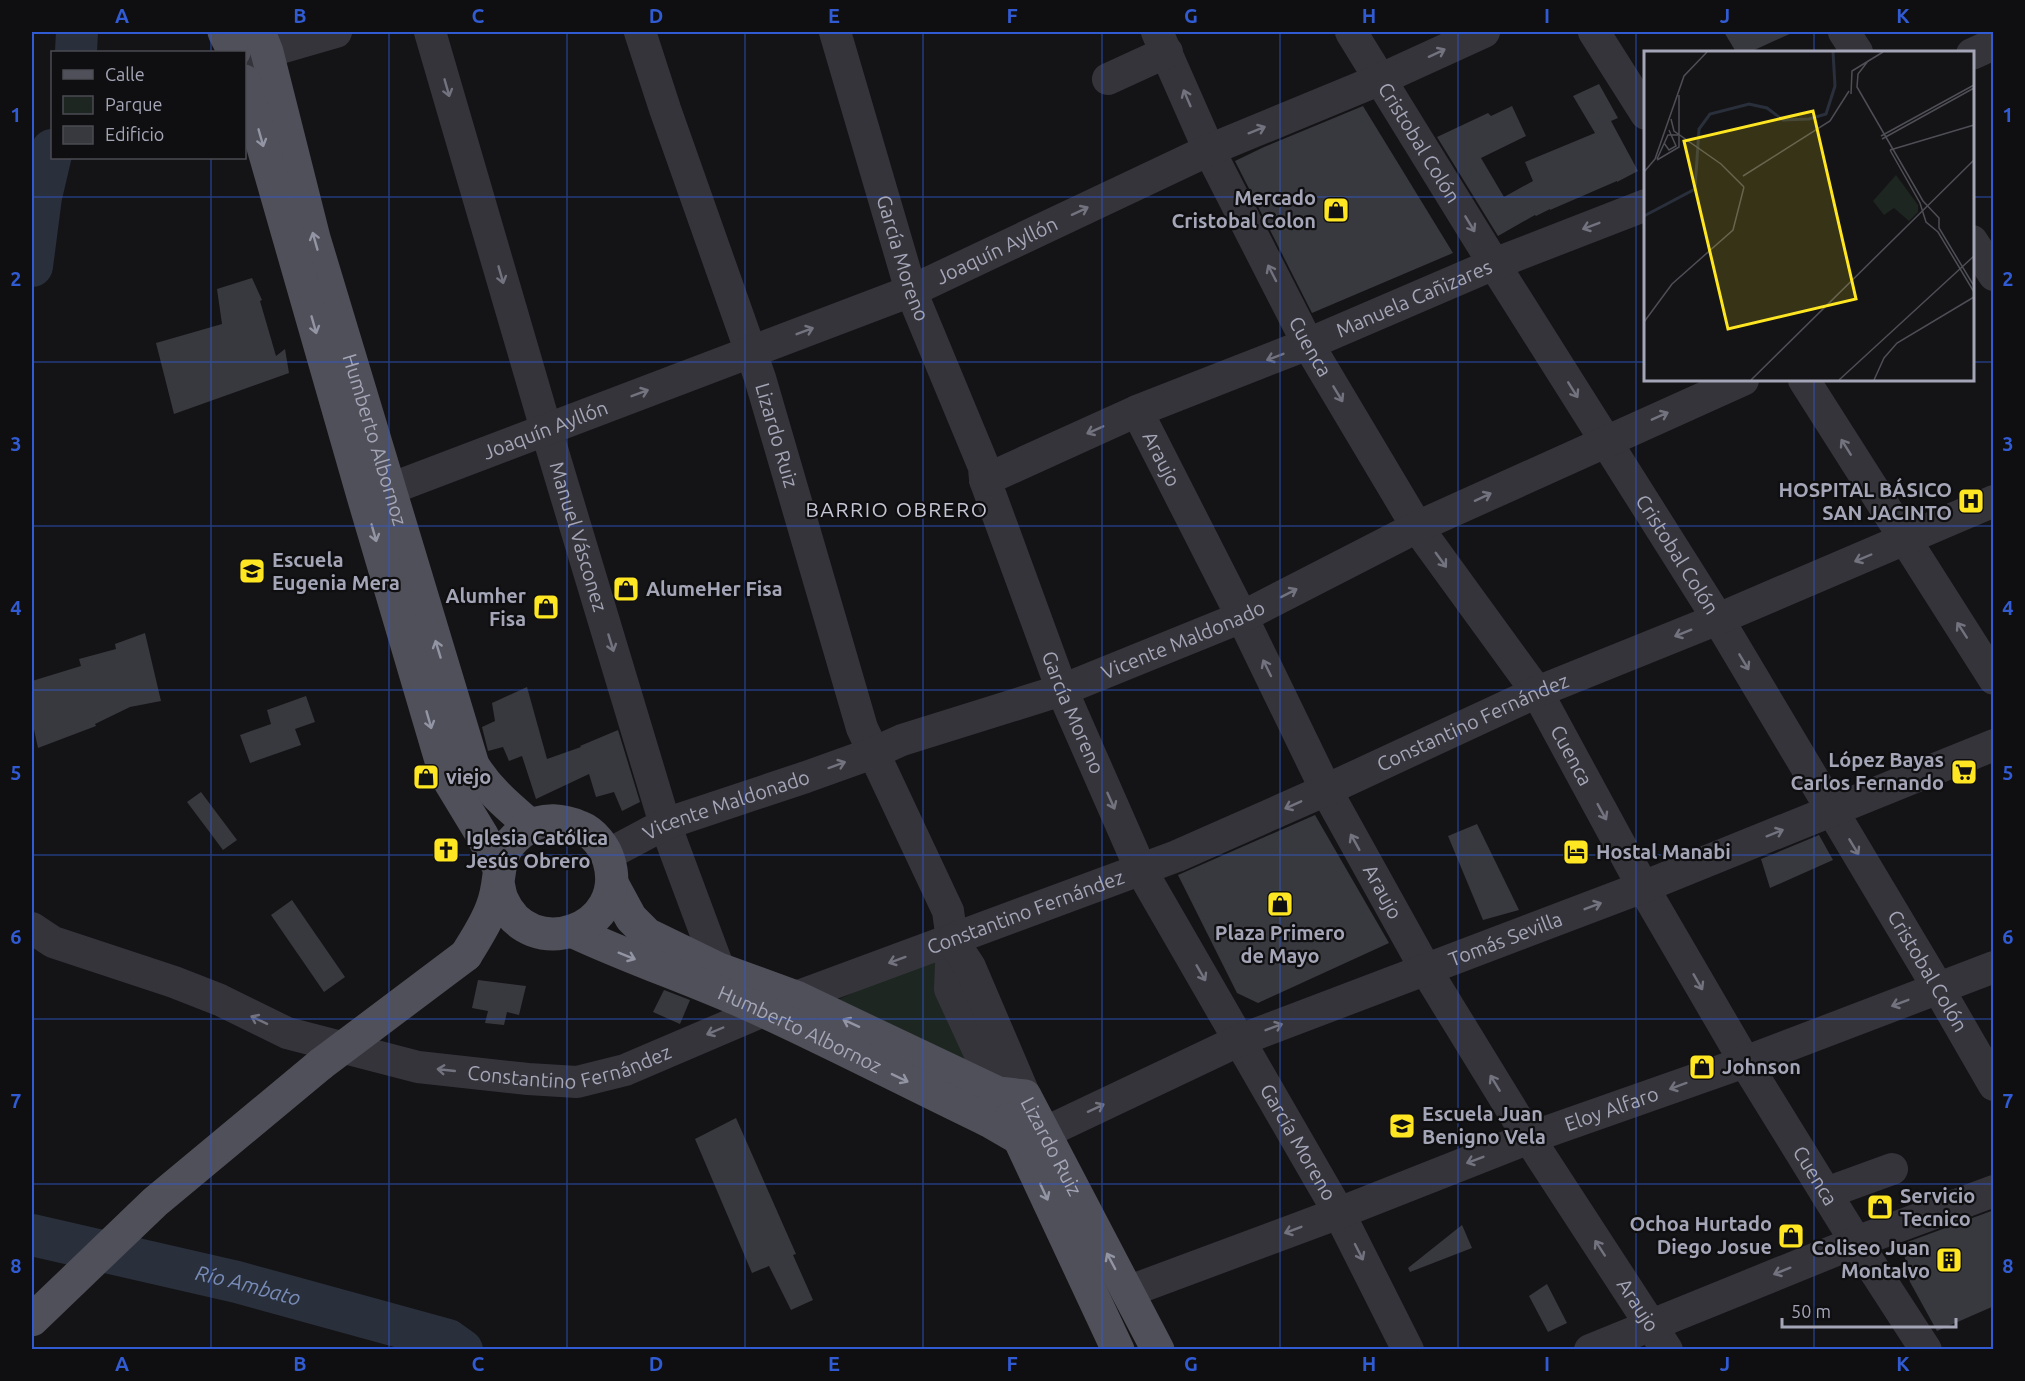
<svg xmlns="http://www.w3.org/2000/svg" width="2025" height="1381" font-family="Ubuntu,sans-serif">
  <rect width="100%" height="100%" fill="#141416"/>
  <polygon fill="#1d2620" points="940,954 984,1070 837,1000"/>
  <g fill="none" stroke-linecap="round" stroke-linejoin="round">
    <g stroke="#292f3b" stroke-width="42">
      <polyline points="76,52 77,32"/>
      <polyline points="32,266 41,197 52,150"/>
      <path id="s1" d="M32 1235 237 1282 448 1340 462 1350"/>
    </g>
  </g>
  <g fill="#38393e">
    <polygon points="1724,32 1794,32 1750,52 1736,52"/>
    <polygon points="1599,84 1618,118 1611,121 1638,171 1617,182 1617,181 1550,210 1550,209 1536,216 1535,215 1498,236 1437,137 1488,113 1491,116 1512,106 1526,136 1481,158 1504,197 1533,181 1525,162 1595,133 1573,96"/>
    <polygon points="1363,106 1453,253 1312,313 1235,161 1264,147"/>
    <polygon points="252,278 262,300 260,301 276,356 285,349 289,373 174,414 156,343 222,324 217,289"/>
    <polygon points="145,633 161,701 130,707 95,724 96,726 38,748 32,720 32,681 81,666 79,659 116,649 115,644"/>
    <polygon points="527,687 547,759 581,747 580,746 618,730 640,802 622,811 614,792 596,797 589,774 536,799 522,756 509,761 503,747 488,751 482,727 495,721 492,703"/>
    <polygon points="306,696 315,722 295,729 301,745 250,763 240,735 271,724 267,710"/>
    <polygon points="201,792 237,840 223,850 187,802"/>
    <polygon points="1315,815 1389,943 1258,1003 1237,993 1178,875"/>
    <polygon points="1477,824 1519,910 1483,920 1448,836"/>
    <polygon points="1819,835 1833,860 1770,888 1761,859"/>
    <polygon points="292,900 345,977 324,992 271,915"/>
    <polygon points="478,980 526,986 519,1015 507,1012 504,1025 485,1023 488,1011 472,1008"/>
    <polygon points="664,990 690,1000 680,1024 653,1012"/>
    <polygon points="736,1118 796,1254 793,1255 813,1300 791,1310 769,1266 752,1273 695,1139"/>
    <polygon points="1994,1210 1994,1306 1937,1331 1910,1282 1902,1244"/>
    <polygon points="1462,1225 1472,1248 1410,1272 1408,1268"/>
    <polygon points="1547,1284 1567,1323 1548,1332 1529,1296"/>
  </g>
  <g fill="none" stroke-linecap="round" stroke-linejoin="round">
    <g stroke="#35343b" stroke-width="32">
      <path id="s2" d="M430 32 546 429 665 824 719 969"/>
      <path id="s3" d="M640 32 665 109 760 378 862 728 948 911 952 940 950 989 998 1093"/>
      <path id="s4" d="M835 32 911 291 984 467 985 480 1062 690 1141 870 1339 1213 1408 1350"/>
      <path id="s5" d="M1157 32 1209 150 1308 344 1417 527 1537 692 1643 887 1745 1062 1856 1242 1926 1350"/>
      <path id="s6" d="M1351 32 1494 264 1718 619 1938 988 1994 1085"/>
      <polyline points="1594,32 1646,114"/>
      <polyline points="1844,32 1857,52"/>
      <polyline points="1972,54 1994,44"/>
      <polyline points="244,65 267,52 336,32"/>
      <polyline points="1108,79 1167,52"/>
      <polyline points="1972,241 1994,275"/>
      <polyline points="1804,380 1994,679"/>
      <path id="s7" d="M1137 411 1242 617 1326 790 1426 970 1529 1138 1667 1350"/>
      <path id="s8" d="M985 480 1137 411 1308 344 1494 264 1646 205"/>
      <path id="s9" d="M363 496 390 489 911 291 1209 150 1381 79 1484 32"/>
      <path id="s10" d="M607 855 665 824 806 777 873 753 902 740 1062 690 1242 617 1417 527 1743 380"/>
      <path id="s11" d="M32 928 53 942 174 982 220 1000 287 1033 418 1067 528 1079 577 1082 625 1070 796 997 1177 856 1326 790 1537 692 1718 619 1994 501"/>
      <polyline points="952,940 970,967 1025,1096"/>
      <path id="s12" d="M1044 1133 1240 1040 1643 887 1994 745"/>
      <polyline points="1826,1193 1892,1169"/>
      <path id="s13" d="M1127 1292 1339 1213 1529 1138 1745 1062 1994 967"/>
      <polyline points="1590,1350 1856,1242 1994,1191"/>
    </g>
    <g stroke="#50505a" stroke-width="33">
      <polyline points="224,32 234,52"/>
      <path id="s14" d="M259 32 267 52 314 238 473 765C488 790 509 807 531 826"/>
      <polyline points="244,81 363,496 445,774 482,835 499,868"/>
      <path id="s15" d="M612 883 631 918 647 934 719 969 796 997 998 1093 1025 1096 1158 1350"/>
      <path id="s16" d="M574 932C636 961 701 982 763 1011 839 1046 914 1085 989 1121L1020 1139"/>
      <path d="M466 955C475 940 486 924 492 907 505 874 490 852 528 828 543 817 564 820 580 827 593 832 605 847 609 861 629 929 530 965 502 899 500 894 499 887 498 882"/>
      <polyline points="1010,1119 1118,1350"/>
      <polyline points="32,1320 155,1202 321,1064"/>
    </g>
    <polyline stroke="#50505a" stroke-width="33" points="321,1064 466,955"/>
  </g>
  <defs><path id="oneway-shaft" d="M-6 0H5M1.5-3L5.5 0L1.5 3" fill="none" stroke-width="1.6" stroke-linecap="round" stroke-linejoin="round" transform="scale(1.5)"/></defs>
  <g stroke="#72737f">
    <use href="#oneway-shaft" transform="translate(1437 53) rotate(-25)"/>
    <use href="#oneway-shaft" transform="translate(447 88) rotate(74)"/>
    <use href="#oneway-shaft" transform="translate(1187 98) rotate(-113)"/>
    <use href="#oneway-shaft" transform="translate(1257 130) rotate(-22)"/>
    <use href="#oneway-shaft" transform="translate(1080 211) rotate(-25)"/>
    <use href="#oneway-shaft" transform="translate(1470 224) rotate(59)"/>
    <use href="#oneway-shaft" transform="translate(1591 226) rotate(159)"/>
    <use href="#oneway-shaft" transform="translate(1272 273) rotate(-117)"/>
    <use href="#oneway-shaft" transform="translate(501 275) rotate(74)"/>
    <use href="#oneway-shaft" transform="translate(805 331) rotate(-21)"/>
    <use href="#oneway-shaft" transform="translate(1275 357) rotate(159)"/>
    <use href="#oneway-shaft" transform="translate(1573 390) rotate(58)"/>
    <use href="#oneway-shaft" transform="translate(640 393) rotate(-21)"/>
    <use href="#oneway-shaft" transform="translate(1338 394) rotate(59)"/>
    <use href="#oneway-shaft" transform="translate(1660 416) rotate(-24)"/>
    <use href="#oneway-shaft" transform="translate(1095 430) rotate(156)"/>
    <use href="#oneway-shaft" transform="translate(1846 447) rotate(-122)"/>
    <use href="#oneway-shaft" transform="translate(1483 497) rotate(-25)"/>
    <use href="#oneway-shaft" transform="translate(1863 558) rotate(157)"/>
    <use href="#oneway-shaft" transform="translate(1441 560) rotate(54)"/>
    <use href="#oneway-shaft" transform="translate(1289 593) rotate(-27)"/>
    <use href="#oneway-shaft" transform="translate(1962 630) rotate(-123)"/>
    <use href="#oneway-shaft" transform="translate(1683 633) rotate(158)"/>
    <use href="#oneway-shaft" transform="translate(611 643) rotate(73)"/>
    <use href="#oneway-shaft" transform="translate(1744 662) rotate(59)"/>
    <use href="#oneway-shaft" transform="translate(1267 668) rotate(-116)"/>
    <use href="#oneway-shaft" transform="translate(837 765) rotate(-20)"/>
    <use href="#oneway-shaft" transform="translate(1111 801) rotate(66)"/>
    <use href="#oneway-shaft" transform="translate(1293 805) rotate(156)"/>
    <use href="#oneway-shaft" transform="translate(1602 812) rotate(61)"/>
    <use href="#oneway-shaft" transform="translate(1775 833) rotate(-22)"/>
    <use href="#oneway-shaft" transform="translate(1355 842) rotate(-119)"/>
    <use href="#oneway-shaft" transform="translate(1854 847) rotate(59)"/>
    <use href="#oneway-shaft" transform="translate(1593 906) rotate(-21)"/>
    <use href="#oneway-shaft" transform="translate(897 960) rotate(160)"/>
    <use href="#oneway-shaft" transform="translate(1201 973) rotate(60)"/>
    <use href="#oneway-shaft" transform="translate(1698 982) rotate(60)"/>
    <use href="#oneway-shaft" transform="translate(1900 1003) rotate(159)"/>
    <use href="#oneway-shaft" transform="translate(259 1020) rotate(-154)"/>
    <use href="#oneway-shaft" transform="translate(1274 1027) rotate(-21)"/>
    <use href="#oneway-shaft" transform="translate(715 1031) rotate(157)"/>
    <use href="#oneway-shaft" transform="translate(446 1070) rotate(-174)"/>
    <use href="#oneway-shaft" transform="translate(1495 1083) rotate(-121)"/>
    <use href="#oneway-shaft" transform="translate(1678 1086) rotate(160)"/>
    <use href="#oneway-shaft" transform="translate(1096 1108) rotate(-25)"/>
    <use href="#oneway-shaft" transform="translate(1475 1160) rotate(159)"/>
    <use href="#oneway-shaft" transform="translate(1293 1230) rotate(159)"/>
    <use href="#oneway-shaft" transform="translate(1600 1248) rotate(-123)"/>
    <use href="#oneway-shaft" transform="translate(1359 1252) rotate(63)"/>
    <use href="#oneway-shaft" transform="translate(1782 1271) rotate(158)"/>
  </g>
  <g stroke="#9395a4">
    <use href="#oneway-shaft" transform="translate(261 138) rotate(74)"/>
    <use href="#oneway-shaft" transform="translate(315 241) rotate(-106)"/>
    <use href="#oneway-shaft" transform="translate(314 325) rotate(74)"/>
    <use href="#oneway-shaft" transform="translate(374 533) rotate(74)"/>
    <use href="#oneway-shaft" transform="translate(438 649) rotate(-107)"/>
    <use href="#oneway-shaft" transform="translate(429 720) rotate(74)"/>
    <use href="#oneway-shaft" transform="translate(627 956) rotate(22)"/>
    <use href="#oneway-shaft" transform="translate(851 1023) rotate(-155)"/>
    <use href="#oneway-shaft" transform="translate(900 1078) rotate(26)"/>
    <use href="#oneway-shaft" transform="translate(1044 1192) rotate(65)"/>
    <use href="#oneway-shaft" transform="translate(1111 1261) rotate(-118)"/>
  </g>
  <path fill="none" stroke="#315bd3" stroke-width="1.5" stroke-opacity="0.55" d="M211 32V52M389 32V1350M567 32V1350M745 32V1350M923 32V1350M1102 32V1350M1280 32V1350M1458 32V1350M1636 32V1350M1814 32V52M211 158V1350M32 197H1646M1972 197H1994M32 362H1646M1972 362H1994M1814 380V1350M32 526H1994M32 690H1994M32 855H1994M32 1019H1994M32 1184H1994"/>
  <defs>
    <symbol id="shop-square" viewBox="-11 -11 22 22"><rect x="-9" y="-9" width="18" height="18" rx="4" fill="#ffe622" stroke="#0f0f11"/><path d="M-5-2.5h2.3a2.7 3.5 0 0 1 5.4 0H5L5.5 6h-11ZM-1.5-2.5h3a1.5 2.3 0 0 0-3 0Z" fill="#111"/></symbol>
    <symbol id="hospital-square" viewBox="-11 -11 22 22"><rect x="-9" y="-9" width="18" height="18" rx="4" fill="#ffe622" stroke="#0f0f11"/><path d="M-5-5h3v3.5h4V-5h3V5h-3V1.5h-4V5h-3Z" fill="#111"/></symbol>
    <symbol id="school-square" viewBox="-11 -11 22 22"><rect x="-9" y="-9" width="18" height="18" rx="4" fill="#ffe622" stroke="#0f0f11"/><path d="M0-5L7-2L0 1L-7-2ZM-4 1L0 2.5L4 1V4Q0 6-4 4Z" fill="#111"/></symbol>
    <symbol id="supermarket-square" viewBox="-11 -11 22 22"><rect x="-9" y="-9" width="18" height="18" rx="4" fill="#ffe622" stroke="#0f0f11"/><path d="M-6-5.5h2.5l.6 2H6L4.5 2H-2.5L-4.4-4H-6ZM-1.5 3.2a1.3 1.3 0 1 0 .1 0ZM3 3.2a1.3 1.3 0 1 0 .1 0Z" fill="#111"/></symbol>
    <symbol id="church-square" viewBox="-11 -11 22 22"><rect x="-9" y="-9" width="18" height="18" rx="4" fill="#ffe622" stroke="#0f0f11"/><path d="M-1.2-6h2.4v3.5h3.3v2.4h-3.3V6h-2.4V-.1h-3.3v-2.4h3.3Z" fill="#111"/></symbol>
    <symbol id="hotel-square" viewBox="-11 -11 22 22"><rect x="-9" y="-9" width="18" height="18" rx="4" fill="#ffe622" stroke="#0f0f11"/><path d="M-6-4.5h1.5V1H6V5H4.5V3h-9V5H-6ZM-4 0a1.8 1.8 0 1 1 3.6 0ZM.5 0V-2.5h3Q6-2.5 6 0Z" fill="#111"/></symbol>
    <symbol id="building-square" viewBox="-11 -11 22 22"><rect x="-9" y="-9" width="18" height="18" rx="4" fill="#ffe622" stroke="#0f0f11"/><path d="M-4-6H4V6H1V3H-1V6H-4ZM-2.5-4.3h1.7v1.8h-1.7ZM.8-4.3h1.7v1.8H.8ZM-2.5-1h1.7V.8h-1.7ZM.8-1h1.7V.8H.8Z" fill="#111"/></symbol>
  </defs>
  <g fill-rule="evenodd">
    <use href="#shop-square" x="1321" y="195" width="30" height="30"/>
    <use href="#hospital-square" x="1956" y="486" width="30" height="30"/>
    <use href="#school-square" x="237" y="556" width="30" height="30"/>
    <use href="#shop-square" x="611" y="574" width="30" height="30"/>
    <use href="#shop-square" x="531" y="592" width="30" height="30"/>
    <use href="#supermarket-square" x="1949" y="757" width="30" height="30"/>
    <use href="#shop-square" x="411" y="762" width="30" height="30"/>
    <use href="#church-square" x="431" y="835" width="30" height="30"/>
    <use href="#hotel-square" x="1561" y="837" width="30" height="30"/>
    <use href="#shop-square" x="1265" y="889" width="30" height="30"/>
    <use href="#shop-square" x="1687" y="1052" width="30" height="30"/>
    <use href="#school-square" x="1387" y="1111" width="30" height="30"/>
    <use href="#shop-square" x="1865" y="1192" width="30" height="30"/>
    <use href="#shop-square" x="1776" y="1221" width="30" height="30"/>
    <use href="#building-square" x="1934" y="1245" width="30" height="30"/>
  </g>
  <g text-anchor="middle" stroke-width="4.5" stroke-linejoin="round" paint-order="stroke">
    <g font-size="20" fill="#a4a6b7" stroke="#0f0f11">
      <text dy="7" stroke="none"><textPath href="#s6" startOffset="130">Cristobal Colón</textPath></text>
      <text dy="7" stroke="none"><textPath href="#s9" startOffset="680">Joaquín Ayllón</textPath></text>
      <text dy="7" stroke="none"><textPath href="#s4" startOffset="236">García Moreno</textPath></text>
      <text dy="7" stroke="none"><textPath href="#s8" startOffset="466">Manuela Cañizares</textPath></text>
      <text dy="7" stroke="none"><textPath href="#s5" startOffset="350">Cuenca</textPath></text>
      <text dy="7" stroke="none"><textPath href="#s9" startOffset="194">Joaquín Ayllón</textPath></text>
      <text dy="7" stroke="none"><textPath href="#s3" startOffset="426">Lizardo Ruiz</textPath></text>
      <text dy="7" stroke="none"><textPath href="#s14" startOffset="424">Humberto Albornoz</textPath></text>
      <text dy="7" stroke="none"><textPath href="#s7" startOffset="54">Araujo</textPath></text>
      <text dy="7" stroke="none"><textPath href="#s2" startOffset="526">Manuel Vásconez</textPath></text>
      <text dy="7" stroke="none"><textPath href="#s6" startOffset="616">Cristobal Colón</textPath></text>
      <text dy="7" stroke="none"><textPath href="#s10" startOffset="616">Vicente Maldonado</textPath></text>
      <text dy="7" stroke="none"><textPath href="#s4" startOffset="722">García Moreno</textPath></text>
      <text dy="7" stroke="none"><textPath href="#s11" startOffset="1538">Constantino Fernández</textPath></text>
      <text dy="7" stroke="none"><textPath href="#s5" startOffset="836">Cuenca</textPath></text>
      <text dy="7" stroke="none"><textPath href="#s10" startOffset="130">Vicente Maldonado</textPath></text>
      <text dy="7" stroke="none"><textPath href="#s7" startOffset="540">Araujo</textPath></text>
      <text dy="7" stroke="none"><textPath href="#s11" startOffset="1052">Constantino Fernández</textPath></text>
      <text dy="7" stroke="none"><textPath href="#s12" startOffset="501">Tomás Sevilla</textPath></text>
      <text dy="7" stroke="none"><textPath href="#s6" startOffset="1102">Cristobal Colón</textPath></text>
      <text dy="7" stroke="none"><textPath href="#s16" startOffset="246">Humberto Albornoz</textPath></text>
      <text dy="7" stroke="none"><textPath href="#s11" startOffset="566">Constantino Fernández</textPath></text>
      <text dy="7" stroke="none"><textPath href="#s13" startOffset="518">Eloy Alfaro</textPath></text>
      <text dy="7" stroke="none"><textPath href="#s4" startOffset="1208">García Moreno</textPath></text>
      <text dy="7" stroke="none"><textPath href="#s15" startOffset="532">Lizardo Ruiz</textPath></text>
      <text dy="7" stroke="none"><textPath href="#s5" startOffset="1322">Cuenca</textPath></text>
      <text dy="7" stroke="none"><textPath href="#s7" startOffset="1026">Araujo</textPath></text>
    </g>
    <g font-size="20" font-weight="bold" fill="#a4a6b7" stroke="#0f0f11" text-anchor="start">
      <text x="1316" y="205" text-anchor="end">Mercado<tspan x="1316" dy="23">Cristobal Colon</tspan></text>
      <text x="1952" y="497" text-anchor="end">HOSPITAL BÁSICO<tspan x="1952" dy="23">SAN JACINTO</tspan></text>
      <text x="272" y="567">Escuela<tspan x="272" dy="23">Eugenia Mera</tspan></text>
      <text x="646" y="596">AlumeHer Fisa</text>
      <text x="526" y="603" text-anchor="end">Alumher<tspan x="526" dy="23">Fisa</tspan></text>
      <text x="1944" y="767" text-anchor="end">López Bayas<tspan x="1944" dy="23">Carlos Fernando</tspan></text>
      <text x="446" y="784">viejo</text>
      <text x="466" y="845">Iglesia Católica<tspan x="466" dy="23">Jesús Obrero</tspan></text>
      <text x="1596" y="859">Hostal Manabi</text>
      <text x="1280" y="940" text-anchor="middle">Plaza Primero<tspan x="1280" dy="23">de Mayo</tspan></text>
      <text x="1722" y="1074">Johnson</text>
      <text x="1422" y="1121">Escuela Juan<tspan x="1422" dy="23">Benigno Vela</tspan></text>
      <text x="1900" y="1203">Servicio<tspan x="1900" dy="23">Tecnico</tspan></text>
      <text x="1772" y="1231" text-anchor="end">Ochoa Hurtado<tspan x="1772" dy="23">Diego Josue</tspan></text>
      <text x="1930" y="1255" text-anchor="end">Coliseo Juan<tspan x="1930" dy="23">Montalvo</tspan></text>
    </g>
    <g font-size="21" letter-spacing="1.5" fill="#c5c6d3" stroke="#0f0f11">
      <text x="897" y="517">BARRIO OBRERO</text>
    </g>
    <g font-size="21" font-style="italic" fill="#778bb6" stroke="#0f0f11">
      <text dy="7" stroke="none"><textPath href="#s1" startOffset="222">Río Ambato</textPath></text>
    </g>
  </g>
  <g transform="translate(1644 51)">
    <rect width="330" height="330" fill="#141416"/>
    <path d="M252 124 274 154V161L265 170 250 157 240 164 229 150Z" fill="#1d2620"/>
    <path fill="none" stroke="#292f3b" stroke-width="3" d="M0 165 51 138 55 78 66 63 105 53 123 57 139 69 165 68 182 63 191 35 189 1"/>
    <path fill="none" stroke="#4e4e56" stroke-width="1.5" d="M224 10 214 23 213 36 250 100M207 43 208 20 239 1M27 68 30 80 77 113 100 136M237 85 330 34M238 88 330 37M20 92 25 99 32 95 25 79M246 99 276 152 282 171 294 181 330 241M246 99 330 74M250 100 279 150 295 167V177L330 235M13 108 24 84H34M13 109 35 96V44M0 121 11 108 40 25 63 1M99 125 186 70 205 40M0 271 28 233 89 179 100 136M107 329 330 109M195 329 330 205M230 329 240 307 253 292 330 246"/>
    <path fill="#ffe622" fill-opacity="0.15" stroke="#ffe622" stroke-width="3" d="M169 60 212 248 84 278 40 90Z"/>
    <rect width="330" height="330" fill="none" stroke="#a4a6b7" stroke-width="3"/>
  </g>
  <rect width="2025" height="1381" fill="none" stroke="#0f0f11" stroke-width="66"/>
  <rect x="51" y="51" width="195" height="108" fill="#0f0f11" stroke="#4b4b53" stroke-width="1.5"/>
  <rect x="63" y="70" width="30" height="9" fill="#50505a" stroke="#4b4b53" stroke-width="1.5"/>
  <text x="105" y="81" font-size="18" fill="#a4a6b7">Calle</text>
  <rect x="63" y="96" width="30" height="18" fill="#1d2620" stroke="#4b4b53" stroke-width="1.5"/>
  <text x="105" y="111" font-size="18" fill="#a4a6b7">Parque</text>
  <rect x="63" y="126" width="30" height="18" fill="#38393e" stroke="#4b4b53" stroke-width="1.5"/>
  <text x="105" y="141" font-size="18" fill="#a4a6b7">Edificio</text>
  <path d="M1782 1318v9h174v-9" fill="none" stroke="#a4a6b7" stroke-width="3"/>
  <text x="1791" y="1318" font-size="18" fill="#a4a6b7" stroke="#0f0f11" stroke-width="4.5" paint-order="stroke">50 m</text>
  <rect x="33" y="33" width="1959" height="1315" fill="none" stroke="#315bd3" stroke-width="2"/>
  <g font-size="20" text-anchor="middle" font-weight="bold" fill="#315bd3">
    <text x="122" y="23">A</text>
    <text x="300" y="23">B</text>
    <text x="478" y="23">C</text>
    <text x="656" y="23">D</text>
    <text x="834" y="23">E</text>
    <text x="1012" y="23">F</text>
    <text x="1191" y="23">G</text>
    <text x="1369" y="23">H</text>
    <text x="1547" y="23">I</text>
    <text x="1725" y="23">J</text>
    <text x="1903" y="23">K</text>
    <text x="16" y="122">1</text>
    <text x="2008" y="122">1</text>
    <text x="16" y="286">2</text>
    <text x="2008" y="286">2</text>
    <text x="16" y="451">3</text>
    <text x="2008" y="451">3</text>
    <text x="16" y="615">4</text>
    <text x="2008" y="615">4</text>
    <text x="16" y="780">5</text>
    <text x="2008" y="780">5</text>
    <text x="16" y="944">6</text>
    <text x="2008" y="944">6</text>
    <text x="16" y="1108">7</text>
    <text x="2008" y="1108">7</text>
    <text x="16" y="1273">8</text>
    <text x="2008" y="1273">8</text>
    <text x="122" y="1371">A</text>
    <text x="300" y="1371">B</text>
    <text x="478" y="1371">C</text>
    <text x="656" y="1371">D</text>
    <text x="834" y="1371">E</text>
    <text x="1012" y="1371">F</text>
    <text x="1191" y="1371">G</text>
    <text x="1369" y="1371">H</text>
    <text x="1547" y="1371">I</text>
    <text x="1725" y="1371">J</text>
    <text x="1903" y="1371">K</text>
  </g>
</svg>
